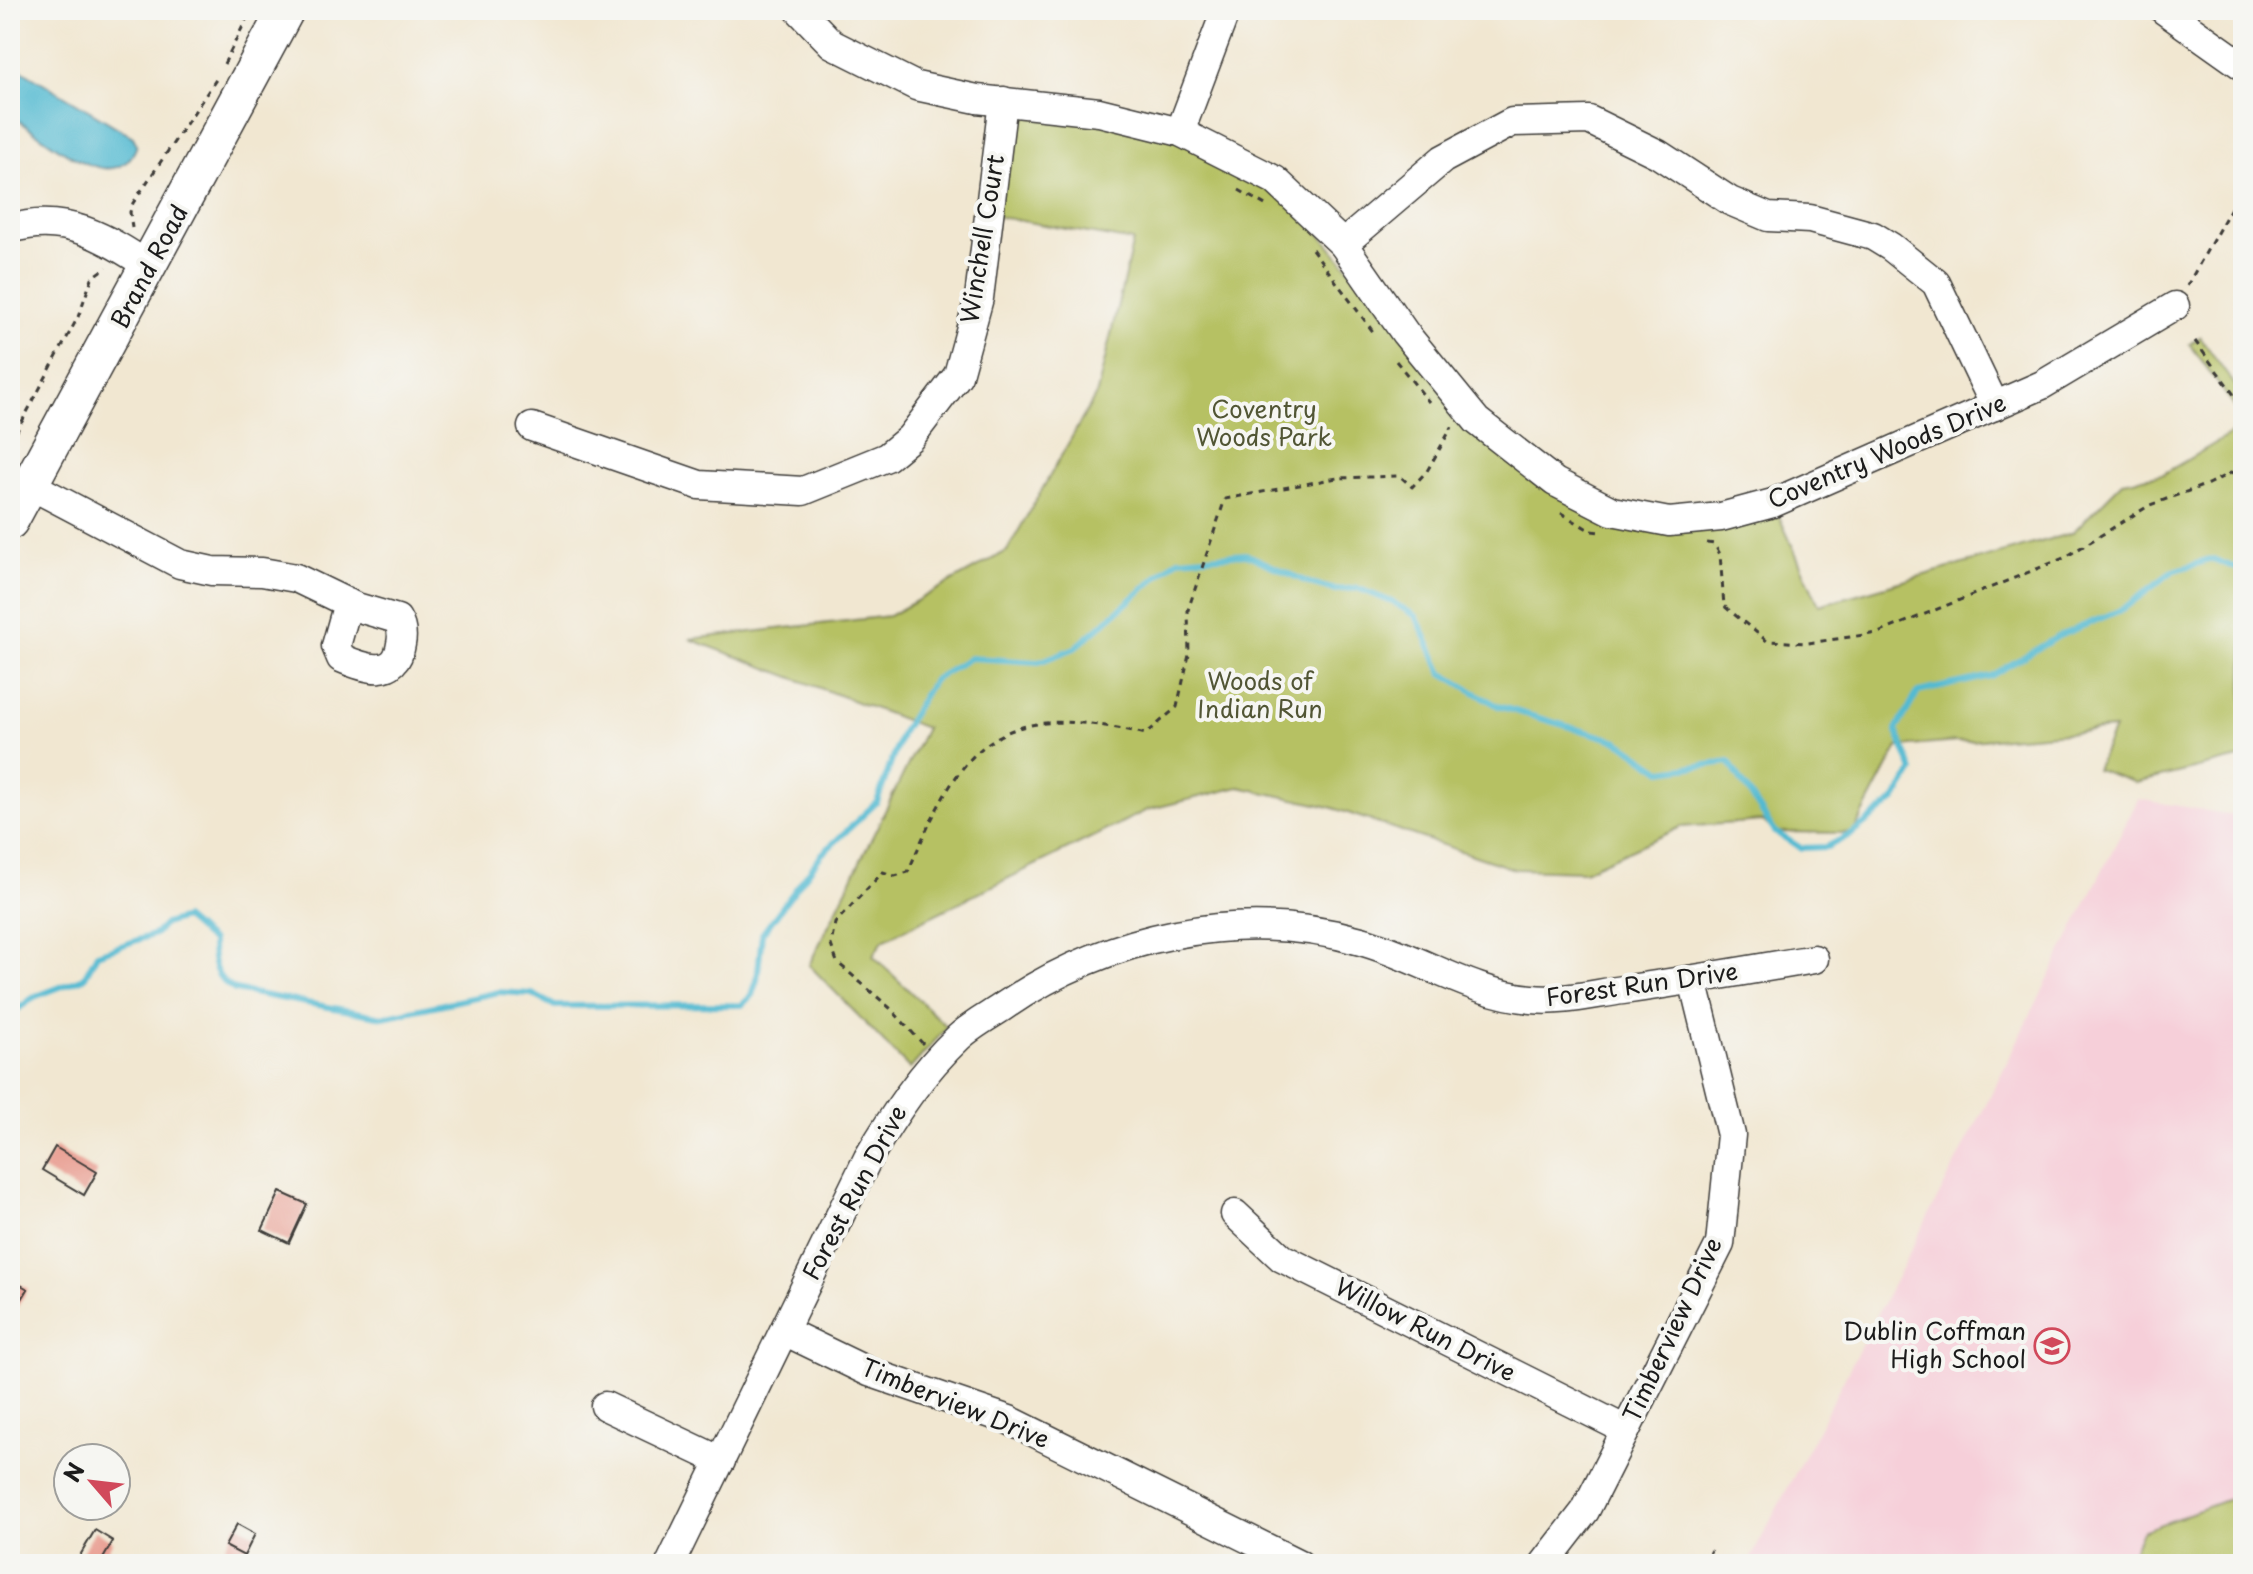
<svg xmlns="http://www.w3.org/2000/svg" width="2253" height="1574" font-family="'Playpen Sans',sans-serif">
  <rect width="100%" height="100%" fill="#f6f6f2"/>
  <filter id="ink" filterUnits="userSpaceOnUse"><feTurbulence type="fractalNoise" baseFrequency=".0125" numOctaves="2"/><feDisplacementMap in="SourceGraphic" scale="16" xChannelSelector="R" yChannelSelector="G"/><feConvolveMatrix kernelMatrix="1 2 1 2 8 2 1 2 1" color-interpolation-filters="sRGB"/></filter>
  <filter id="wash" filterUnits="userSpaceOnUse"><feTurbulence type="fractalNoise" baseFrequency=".006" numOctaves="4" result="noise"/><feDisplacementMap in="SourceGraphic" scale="32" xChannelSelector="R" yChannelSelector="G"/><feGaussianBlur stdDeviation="1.8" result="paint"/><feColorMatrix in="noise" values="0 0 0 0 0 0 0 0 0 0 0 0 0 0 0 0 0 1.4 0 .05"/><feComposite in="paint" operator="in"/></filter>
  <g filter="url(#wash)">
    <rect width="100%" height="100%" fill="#f1e7d1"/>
    <polygon fill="#f6cfd9" points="2138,799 2243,817 2243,1564 1748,1564 1974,1128"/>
    <g fill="#b6c163" stroke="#696e40" stroke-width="2">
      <polygon points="1003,101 1180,132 1275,180 1477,421 1612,511 1773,503 1819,605 2072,533 2123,482 2163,474 2243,427 2243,757 2136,783 2096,769 2114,729 1898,747 1853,833 1775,832 1763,821 1681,827 1584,871 1514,869 1330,807 1239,787 1147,810 883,940 873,956 947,1027 910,1069 809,965 926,728 690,639 889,616 1007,551 1097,393 1133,241 989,215"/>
      <polygon points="2200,337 2243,396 2243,419 2190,344"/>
      <polygon points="2243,1494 2243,1564 2127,1564 2142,1531"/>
    </g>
    <path fill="#53bad1" stroke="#386b76" stroke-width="2" d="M10 63 133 137 137 145C116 205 41 133 10 115Z"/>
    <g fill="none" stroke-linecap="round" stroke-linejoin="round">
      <path stroke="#53bad1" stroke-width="6" d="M10 1015 34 997 84 978 97 954 155 934 165 924 184 918 212 942C212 964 215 979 235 990L383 1017 499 992 532 994 555 1006 742 1005 752 995 757 980 762 934 822 854 877 802 902 732 933 680 970 658 1039 662 1075 648 1178 559 1246 554 1309 583 1336 590 1357 588 1392 602 1416 616 1442 673 1498 706 1618 741 1662 771 1729 762 1775 832 1801 848 1827 847 1853 833 1895 800 1913 771 1896 730 1918 692 1991 676 2059 636 2123 609 2173 571 2213 559 2243 571"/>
    </g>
    <g id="blocks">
      <g fill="#e79284">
        <polygon points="55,1147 97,1172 84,1195 42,1170"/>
        <polygon points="280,1192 307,1204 289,1243 262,1230"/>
        <polygon points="10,1279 28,1289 10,1319"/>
        <polygon points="237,1524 255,1534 244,1556 225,1546"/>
        <polygon points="95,1530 113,1541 100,1564 75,1564"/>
      </g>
    </g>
  </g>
  <g filter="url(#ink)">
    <use href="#blocks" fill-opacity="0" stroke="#3c3a37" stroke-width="2"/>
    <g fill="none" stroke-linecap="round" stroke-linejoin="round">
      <defs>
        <g id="minor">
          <polyline points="799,10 832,44 916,86 977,99 1099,112 1180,132 1275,180 1343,244 1405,333 1477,421 1555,482 1612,511 1669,522 1721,517 1773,503 2042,385 2175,306"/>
          <polyline points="2164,10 2243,66"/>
          <polyline points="1180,132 1226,10"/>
          <path d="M10 229C64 212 107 238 150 267"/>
          <polyline points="1343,244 1443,159 1512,122 1589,120 1658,154 1730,201 1768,217 1810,219 1873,236 1891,247 1936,283 1995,406"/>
          <polyline points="532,427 699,485 803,491 887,457 910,438 958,375 979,298 1003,101"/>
          <path d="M32 486 180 564 212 571 262 572 296 578 356 607 397 619C402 627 403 634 401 644 396 679 366 669 341 658L336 646 348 603"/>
          <polyline points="1235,1214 1282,1258 1626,1430"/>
          <polyline points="784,1331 869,1372 1009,1420 1299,1564"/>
          <polyline points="605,1406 721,1461"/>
          <path d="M670 1564 868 1158C894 1114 922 1072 959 1037 972 1025 989 1016 1004 1006 1107 936 1239 906 1361 941 1419 957 1471 994 1532 999 1562 1002 1593 994 1623 990 1687 981 1750 970 1814 959"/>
          <polyline points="1544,1564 1585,1511 1720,1244 1731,1135 1693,980"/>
        </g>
        <polyline id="major" points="10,521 286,10"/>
      </defs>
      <use href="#minor" stroke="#3c3a37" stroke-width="31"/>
      <use href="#major" stroke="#3c3a37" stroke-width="39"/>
      <g stroke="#3c3a37" stroke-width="3" stroke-dasharray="6 6" stroke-linecap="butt">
        <polyline points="224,64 251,10"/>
        <polyline points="1239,190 1267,206"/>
        <polyline points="132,228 130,212 133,203 217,78"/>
        <polyline points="1312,249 1374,333"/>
        <polyline points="2187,286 2231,208 2243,214"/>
        <polyline points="2195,341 2243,407"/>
        <polyline points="1396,361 1429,402"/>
        <polyline points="10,444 78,317 92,278 107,267"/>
        <polyline points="1561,513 1591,531 1600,532"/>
        <polyline points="1707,543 1714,544 1720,554 1724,606 1767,641 1808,643 1878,633 2064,558 2150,505 2208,484 2243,467"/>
        <path d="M923 1044 890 1008 837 962 831 945 835 923 883 872 895 876 908 872C963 741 997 699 1146 734L1177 707 1189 655 1188 610 1225 499 1337 478 1400 476 1412 487 1427 471 1452 427"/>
        <polyline points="1704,1564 1711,1550"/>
      </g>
      <use href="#minor" stroke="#fff" stroke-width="28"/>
      <use href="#major" stroke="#fff" stroke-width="36"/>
    </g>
  </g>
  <defs>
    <symbol id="school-ring" viewBox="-11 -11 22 22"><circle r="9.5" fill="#f6f6f2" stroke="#d1495b" stroke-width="1.5"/><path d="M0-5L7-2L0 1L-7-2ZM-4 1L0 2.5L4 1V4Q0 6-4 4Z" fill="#d1495b"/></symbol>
  </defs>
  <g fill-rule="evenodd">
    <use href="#school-ring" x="2032" y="1326" width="40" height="40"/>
  </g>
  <g text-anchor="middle" stroke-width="8" stroke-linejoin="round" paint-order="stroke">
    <g font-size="24" fill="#1c1c1c" stroke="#f6f6f2">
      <text transform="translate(983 239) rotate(-81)" y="8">Winchell Court</text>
      <text transform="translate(150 267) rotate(-62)" y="8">Brand Road</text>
      <text transform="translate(1887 452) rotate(-23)" y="8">Coventry Woods Drive</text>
      <text transform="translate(1642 985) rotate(-8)" y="8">Forest Run Drive</text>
      <text transform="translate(855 1193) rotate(-62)" y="8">Forest Run Drive</text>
      <text transform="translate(1425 1330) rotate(27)" y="8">Willow Run Drive</text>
      <text transform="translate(1673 1330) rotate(-65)" y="8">Timberview Drive</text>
      <text transform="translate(955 1404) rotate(22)" y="8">Timberview Drive</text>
    </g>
    <g font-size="24" fill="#525635" stroke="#f6f6f2">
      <text x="1264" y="418">Coventry<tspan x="1264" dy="28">Woods Park</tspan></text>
      <text x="1260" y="690">Woods of<tspan x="1260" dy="28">Indian Run</tspan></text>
    </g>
    <g font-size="24" fill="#1c1c1c" stroke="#f6f6f2" text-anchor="end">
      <text x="2026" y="1340">Dublin Coffman<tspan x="2026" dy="28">High School</tspan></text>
    </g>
  </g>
  <rect width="2253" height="1574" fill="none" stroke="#f6f6f2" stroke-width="40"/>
  <g transform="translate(92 1482) rotate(298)"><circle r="38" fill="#f6f6f2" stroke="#9f9f9c" stroke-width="2"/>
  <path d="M0-6L14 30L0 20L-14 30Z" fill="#d1495b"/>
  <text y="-12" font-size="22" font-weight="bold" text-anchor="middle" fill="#1c1c1c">N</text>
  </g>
</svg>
